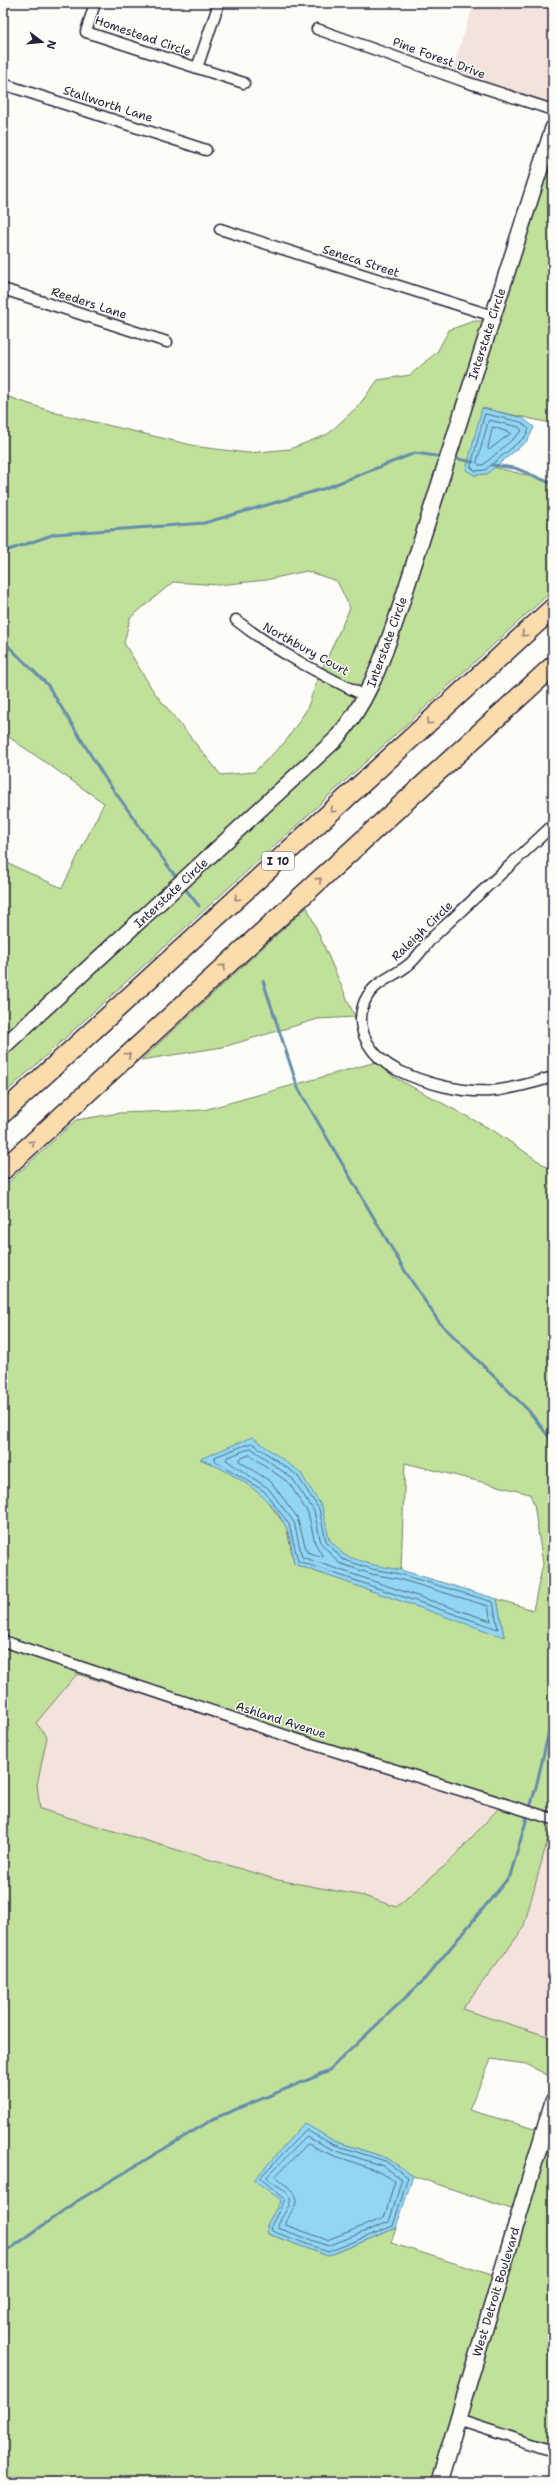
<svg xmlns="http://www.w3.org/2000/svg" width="556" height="2485" font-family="'Shantell Sans',sans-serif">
  <rect width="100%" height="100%" fill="#fdfcf7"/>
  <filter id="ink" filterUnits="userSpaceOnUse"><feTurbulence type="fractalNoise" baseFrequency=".025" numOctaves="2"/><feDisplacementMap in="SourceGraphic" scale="8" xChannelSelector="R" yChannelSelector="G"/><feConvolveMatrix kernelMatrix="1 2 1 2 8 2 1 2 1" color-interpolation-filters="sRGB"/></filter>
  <g filter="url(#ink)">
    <g fill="#f4e2dc">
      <polygon points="474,3 553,3 553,104 452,71"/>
      <polygon points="78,1674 178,1704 499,1808 448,1863 396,1907 364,1896 278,1880 40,1809 37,1785 47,1737 36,1723"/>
      <polygon points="553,1824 553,2038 462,2009 523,1929"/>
    </g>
    <g fill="#c1e19a" stroke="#72826a" fill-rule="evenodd">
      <polygon points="553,147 553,414 550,423 482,408 474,475 486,474 494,467 553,482 553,590 3,1095 3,1055 176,896 369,704 374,696"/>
      <polygon points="474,321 486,321 393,613 363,690 322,669 350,608 337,581 306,571 266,580 219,585 173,582 130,618 124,643 154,692 221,775 254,772 286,741 307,709 318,678 359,699 342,724 3,1040 3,861 62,888 104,803 3,733 3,395 56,413 200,447 248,453 290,449 328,434 358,406 378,380 410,375 437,352 449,330"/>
      <polygon points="307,907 355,1017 318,1019 223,1047 141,1060"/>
      <path d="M376 1062 389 1071 392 1076 494 1131 553 1171V1814L301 1735 3 1636V1187L76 1120 119 1113 204 1110ZM200 1459 322 1507C324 1517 325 1529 329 1538 339 1563 378 1566 401 1570L405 1463 530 1494 534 1504 543 1564 533 1610 497 1599 504 1636 294 1564 286 1526 261 1493 222 1468Z"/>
      <polygon points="3,1647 178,1704 77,1674 36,1723 47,1737 37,1785 40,1809 278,1880 364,1896 396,1907 448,1863 499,1808 552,1824 523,1929 462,2009 553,2038 553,2078 526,2064 491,2059 469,2110 538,2130 514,2210 413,2176 387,2158 334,2141 304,2124 299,2132 282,2200 267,2225 268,2234 328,2256 396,2228 391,2243 495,2276 433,2482 3,2482"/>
      <polygon points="548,2137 553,2139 553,2446 464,2417"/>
    </g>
    <g fill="#91d7f3" stroke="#658fa9">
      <polygon points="482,408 523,418 534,427 528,440 487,474 474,475 466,470"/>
      <path d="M252 1437 300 1472 322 1507 329 1539 344 1555 373 1565 401 1570 497 1599 504 1637 294 1564C292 1553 291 1536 285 1525 268 1493 233 1473 200 1459Z"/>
      <polygon points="304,2123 334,2141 387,2158 413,2176 396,2228 328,2256 268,2234 267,2225 281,2200 254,2180"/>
    </g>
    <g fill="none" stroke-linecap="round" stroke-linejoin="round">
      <g stroke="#4e6a85" stroke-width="1">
        <polygon points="485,414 521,422 529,429 525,437 485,470 475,471 471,467"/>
        <polygon points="489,420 519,427 522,431 483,465 479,465 477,463"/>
        <polygon points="493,427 511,433 489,450 488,448"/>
        <polygon points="252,1443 297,1475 319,1509 326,1541 342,1559 372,1569 400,1574 493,1602 498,1629 298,1561 289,1524 264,1491 214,1460 215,1457"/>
        <polygon points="251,1448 293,1479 314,1511 321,1543 339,1563 371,1574 399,1579 488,1606 491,1621 302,1557 294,1522 268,1488 226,1460 227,1458"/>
        <polygon points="250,1455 289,1483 308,1513 315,1543 323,1557 307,1552 297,1517 271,1482 239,1461 240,1459"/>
        <polygon points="306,2130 332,2144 385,2161 408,2177 393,2226 328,2252 272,2231 271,2226 285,2199 260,2178"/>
        <path d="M307 2137 331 2149 383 2166 402 2179 389 2222 328 2246 278 2228C278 2221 286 2212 289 2205 296 2191 272 2186 267 2177Z"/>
        <path d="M308 2144C336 2160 368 2163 395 2181L384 2218 327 2240 286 2225C286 2217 295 2210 296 2202 298 2187 281 2186 276 2176Z"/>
      </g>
      <g stroke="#658fa9" stroke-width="3">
        <polyline points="453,458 473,462"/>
        <polyline points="492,465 515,468 553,484"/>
        <polyline points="3,552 55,534 204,523 326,488 415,453 443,457"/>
        <polyline points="3,641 47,684 105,778 178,880"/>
        <polyline points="183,886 199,906"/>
        <polyline points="263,981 298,1088 405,1271 439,1322 528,1410 553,1442"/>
        <polyline points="3,2254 74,2203 215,2118 327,2072 423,1981 510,1876 536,1787 553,1714"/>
      </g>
      <defs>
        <g id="street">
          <polyline points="95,3 86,32 244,83"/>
          <polyline points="317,29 466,82 553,110"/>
          <polyline points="197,68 219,3"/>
          <polyline points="3,84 206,150"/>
          <polyline points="220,229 493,316"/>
          <polyline points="3,289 167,342"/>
          <path d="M236 620C276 652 321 674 367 697"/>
          <path d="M553 825C514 862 475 898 435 935 425 944 418 958 407 966 390 979 370 983 363 1006 355 1033 373 1058 397 1070 424 1083 461 1093 491 1091 512 1089 533 1083 553 1077"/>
          <polyline points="3,1641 299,1740 553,1819"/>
          <polyline points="458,2420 553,2451"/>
        </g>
        <g id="secondary">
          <path d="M3 1047 335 740C368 703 382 660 398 614L553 128"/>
          <polyline points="439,2482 553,2101"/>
        </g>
        <g id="highway">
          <polyline points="3,1113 553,608"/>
          <polyline points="3,1170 553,666"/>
        </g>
      </defs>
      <use href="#street" stroke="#22223b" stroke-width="13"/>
      <use href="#secondary" stroke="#22223b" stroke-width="18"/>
      <use href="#highway" stroke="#22223b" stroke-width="22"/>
      <use href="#street" stroke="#fdfcf7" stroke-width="10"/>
      <use href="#secondary" stroke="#fdfcf7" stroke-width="15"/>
      <use href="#highway" stroke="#fcdcac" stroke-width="19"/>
    </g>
    <defs><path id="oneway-chevron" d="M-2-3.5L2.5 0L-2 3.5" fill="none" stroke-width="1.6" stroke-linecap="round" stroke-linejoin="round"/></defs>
    <g stroke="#8f7f74">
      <use href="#oneway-chevron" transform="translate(524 634) rotate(137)"/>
      <use href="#oneway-chevron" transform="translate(429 722) rotate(137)"/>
      <use href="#oneway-chevron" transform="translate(333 810) rotate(137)"/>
      <use href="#oneway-chevron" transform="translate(319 880) rotate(-42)"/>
      <use href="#oneway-chevron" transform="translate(237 898) rotate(137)"/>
      <use href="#oneway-chevron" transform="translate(223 967) rotate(-43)"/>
      <use href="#oneway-chevron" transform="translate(128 1055) rotate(-43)"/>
      <use href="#oneway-chevron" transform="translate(32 1143) rotate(-43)"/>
    </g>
  </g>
  <g text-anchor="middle" stroke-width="3" stroke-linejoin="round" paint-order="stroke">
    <rect fill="#fdfcf7" stroke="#646373" stroke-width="1" x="262" y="852" width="32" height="18" rx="3"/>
    <g font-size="11" font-weight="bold" fill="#22223b">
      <text x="278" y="865">I 10</text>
    </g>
    <g font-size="12" fill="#22223b" stroke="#fdfcf7">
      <text transform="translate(143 36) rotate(19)" y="4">Homestead Circle</text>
      <text transform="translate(439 58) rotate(20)" y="4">Pine Forest Drive</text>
      <text transform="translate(108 104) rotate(18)" y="4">Stallworth Lane</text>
      <text transform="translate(361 261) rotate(18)" y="4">Seneca Street</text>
      <text transform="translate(89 303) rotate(18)" y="4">Reeders Lane</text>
      <text transform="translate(487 334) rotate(-72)" y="4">Interstate Circle</text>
      <text transform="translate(387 642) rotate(-70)" y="4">Interstate Circle</text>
      <text transform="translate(306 649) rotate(29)" y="4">Northbury Court</text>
      <text transform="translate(171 893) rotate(-43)" y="4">Interstate Circle</text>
      <text transform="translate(422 931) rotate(-44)" y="4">Raleigh Circle</text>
      <text transform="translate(281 1720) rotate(18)" y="4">Ashland Avenue</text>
      <text transform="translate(496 2292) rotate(-73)" y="4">West Detroit Boulevard</text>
    </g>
  </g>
  <rect width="556" height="2485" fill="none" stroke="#fdfcf7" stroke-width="16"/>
  <rect x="8" y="8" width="540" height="2469" fill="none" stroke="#22223b" stroke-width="1.5" filter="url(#ink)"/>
  <g transform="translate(42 42) rotate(106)" stroke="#fdfcf7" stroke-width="3" paint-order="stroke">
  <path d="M0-3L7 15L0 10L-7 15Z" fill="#22223b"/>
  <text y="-6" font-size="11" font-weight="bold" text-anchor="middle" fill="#22223b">N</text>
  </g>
</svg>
